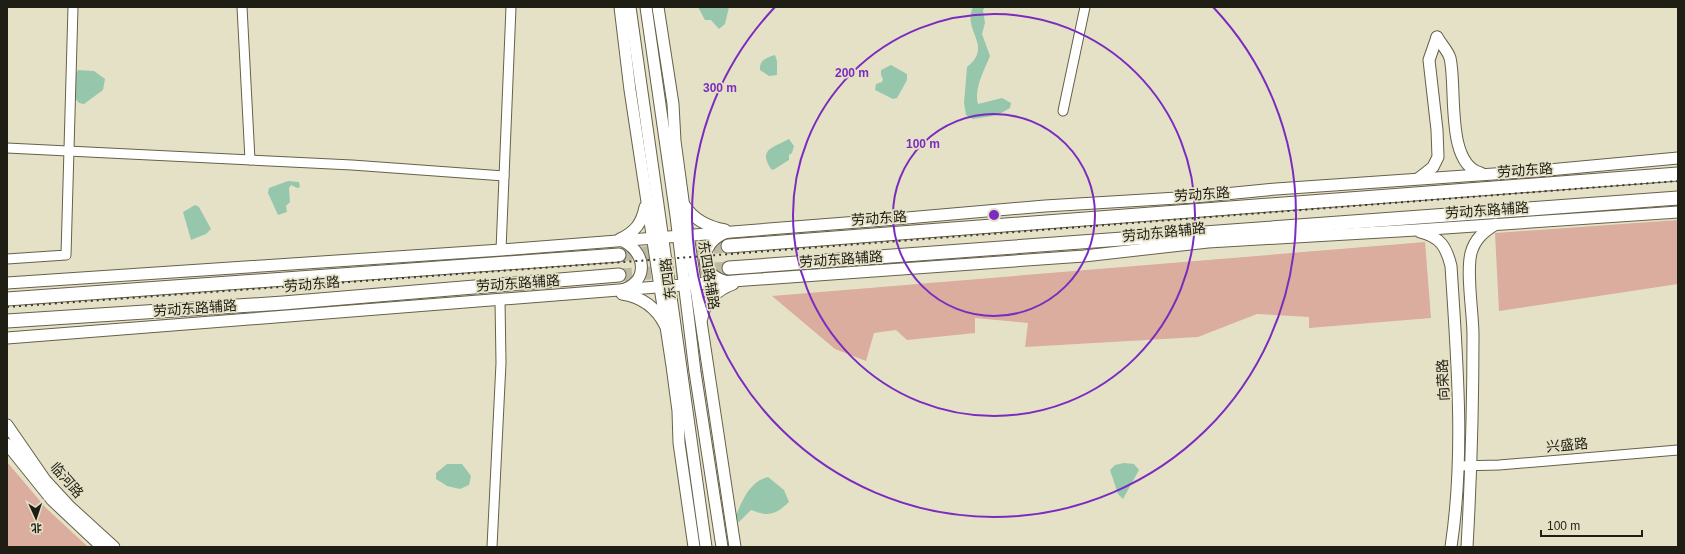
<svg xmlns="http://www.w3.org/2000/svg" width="1685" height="554" font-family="Helvetica,'Noto Sans SC',sans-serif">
  <rect width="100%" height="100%" fill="#e5e1c7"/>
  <g fill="#daad9e">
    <polygon points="1678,220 1678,284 1499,311 1495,233"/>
    <polygon points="1425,242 1431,318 1309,328 1309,317 1257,314 1198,337 1025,347 1028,323 975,318 975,333 907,340 896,330 874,333 866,361 835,349 772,296"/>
    <polygon points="7,462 46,508 88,547 7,547"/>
  </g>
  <g fill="#96c7ac">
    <polygon points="698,7 729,7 725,24 719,29 711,20 705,20"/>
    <path d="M973 7H985L983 10 985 23 982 34 990 56C984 71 974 88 978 104L1002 98 1011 103 1010 108 998 115 973 119 966 115 964 103 967 67C994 46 962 31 973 7Z"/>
    <path d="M775 55 777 61V75L769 76 760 70C759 60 766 58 775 55Z"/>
    <polygon points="891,65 907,74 907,80 897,98 893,99 875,90 876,84 882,82 883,79 881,75 881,70"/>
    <path d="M78 70 94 71 105 79 103 90 84 104 79 103 73 96C76 88 73 77 78 70Z"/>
    <path d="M789 139 794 146 792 153 789 155V160L773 170 771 169C757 149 775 147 789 139Z"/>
    <polygon points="288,181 299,182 300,187 297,188 291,185 289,188 290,202 286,206 287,212 278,215 268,193 269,188"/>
    <polygon points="195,205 199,207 211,229 206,234 191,240 183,212"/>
    <polygon points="1124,463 1134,464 1139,470 1123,499 1118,494 1110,470 1115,465"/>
    <polygon points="447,464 462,464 471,476 469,485 460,489 447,486 436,479 436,473"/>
    <path d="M768 477 784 490 789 502C775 515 769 517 751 510L739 522 735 518C742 501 749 482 768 477Z"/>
  </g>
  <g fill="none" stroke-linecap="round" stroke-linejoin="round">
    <g stroke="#bdbaa3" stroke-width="13" stroke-dasharray="13 6" stroke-linecap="butt">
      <polyline points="619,255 728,246"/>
      <polyline points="619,275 729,268"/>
    </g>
    <defs>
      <g id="minor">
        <polyline points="242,7 250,160"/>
        <polyline points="1063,111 1085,7"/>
        <polyline points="7,148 352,165 504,176"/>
        <polyline points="501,250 511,7"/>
        <polyline points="7,259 66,255 73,7"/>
        <polyline points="1458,466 1499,465 1678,450"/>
        <polyline points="492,547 501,363 500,300"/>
      </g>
      <g id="major">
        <polyline points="620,7 630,90 672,366 678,411 679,443 694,547"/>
        <path d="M630 7C657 187 680 367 706 547"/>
        <polyline points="646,7 676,216 695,372 722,547"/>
        <polyline points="658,7 673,104 675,141 685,215 735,547"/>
        <path d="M1437 37C1441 44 1448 51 1450 58 1457 87 1445 164 1481 173"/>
        <polyline points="1419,178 1433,167 1438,157 1437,130 1429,60 1437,37"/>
        <path d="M685 206C694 220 709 227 725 230"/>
        <path d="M1420 232C1440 237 1446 246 1451 266 1457 360 1465 454 1451 547"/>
        <path d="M725 233C700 243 697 274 725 281"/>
        <path d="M620 239C635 232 642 223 645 207"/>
        <path d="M621 240C646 251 650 281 622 290"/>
        <polyline points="7,283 501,250 884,220 1045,206 1194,197 1276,189 1538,171 1678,158"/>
        <path d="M622 294C641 297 656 307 665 325"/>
        <path d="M702 318C705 300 717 290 733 284"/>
        <polyline points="7,338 746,280 1084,256 1208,242 1416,230 1678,212"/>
        <polyline points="7,425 45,480 69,506 114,547"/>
        <polyline points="7,444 52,500 102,547"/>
        <path d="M1467 547C1471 476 1473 406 1473 335 1473 312 1466 274 1471 253 1475 239 1483 232 1496 224"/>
      </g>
      <g id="highway">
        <polyline points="728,246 1678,174"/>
        <polyline points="729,268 1678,198"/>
        <polyline points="7,299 619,255"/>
        <polyline points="7,321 283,303 619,275"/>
      </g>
    </defs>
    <use href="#minor" stroke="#65614a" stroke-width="11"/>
    <use href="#major" stroke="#65614a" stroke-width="13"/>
    <use href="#highway" stroke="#65614a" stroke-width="15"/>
    <use href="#minor" stroke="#fff" stroke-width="9"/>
    <use href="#major" stroke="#fff" stroke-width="11"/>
    <use href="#highway" stroke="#fff" stroke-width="13"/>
    <polyline stroke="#39382c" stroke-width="2" stroke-dasharray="2 4" stroke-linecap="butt" points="7,307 678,258 1678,181"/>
  </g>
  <g fill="none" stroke="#7b2cbf" stroke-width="2">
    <circle cx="994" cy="215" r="101"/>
    <circle cx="994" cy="215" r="201"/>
    <path d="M1213 7A302 302 0 1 1 775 7"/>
  </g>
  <g text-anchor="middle" stroke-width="3.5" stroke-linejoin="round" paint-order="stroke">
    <g font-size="14" fill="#1f1e14" stroke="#e5e1c7">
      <text transform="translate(1525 170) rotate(-4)" y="5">劳动东路</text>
      <text transform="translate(1202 194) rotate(-4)" y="5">劳动东路</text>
      <text transform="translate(1487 210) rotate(-4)" y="5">劳动东路辅路</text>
      <text transform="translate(879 218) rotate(-4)" y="5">劳动东路</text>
      <text transform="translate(1164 232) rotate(-6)" y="5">劳动东路辅路</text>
      <text transform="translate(841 259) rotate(-4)" y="5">劳动东路辅路</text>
      <text transform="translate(709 275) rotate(81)" y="5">东四路辅路</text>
      <text transform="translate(668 279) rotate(-97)" y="5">东四路</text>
      <text transform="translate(518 283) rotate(-4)" y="5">劳动东路辅路</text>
      <text transform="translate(312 284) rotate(-5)" y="5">劳动东路</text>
      <text transform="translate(195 308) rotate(-4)" y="5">劳动东路辅路</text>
      <text transform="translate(1443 380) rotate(-93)" y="5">向荣路</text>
      <text transform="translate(1567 445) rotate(-5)" y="5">兴盛路</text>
      <text transform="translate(67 480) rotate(49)" y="5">临河路</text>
    </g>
  </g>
  <circle cx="994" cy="215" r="6" fill="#7b2cbf" stroke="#e5e1c7" stroke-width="2"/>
  <g font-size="12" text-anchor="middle" font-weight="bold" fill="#7b2cbf" stroke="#e5e1c7" stroke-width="3.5" stroke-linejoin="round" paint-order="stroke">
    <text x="852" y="77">200 m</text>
    <text x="720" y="92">300 m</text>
    <text x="923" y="148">100 m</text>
  </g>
  <rect width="1685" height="554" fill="none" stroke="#1f1e14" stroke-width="16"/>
  <g transform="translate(36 518) rotate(177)" stroke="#e5e1c7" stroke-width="3" paint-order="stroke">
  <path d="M0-3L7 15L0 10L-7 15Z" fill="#1f1e14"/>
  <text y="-6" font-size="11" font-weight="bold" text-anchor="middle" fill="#1f1e14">北</text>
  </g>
  <path d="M1541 530v6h101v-6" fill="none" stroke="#1f1e14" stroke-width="2"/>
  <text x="1547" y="530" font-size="12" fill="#1f1e14" stroke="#e5e1c7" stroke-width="3" paint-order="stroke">100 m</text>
</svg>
